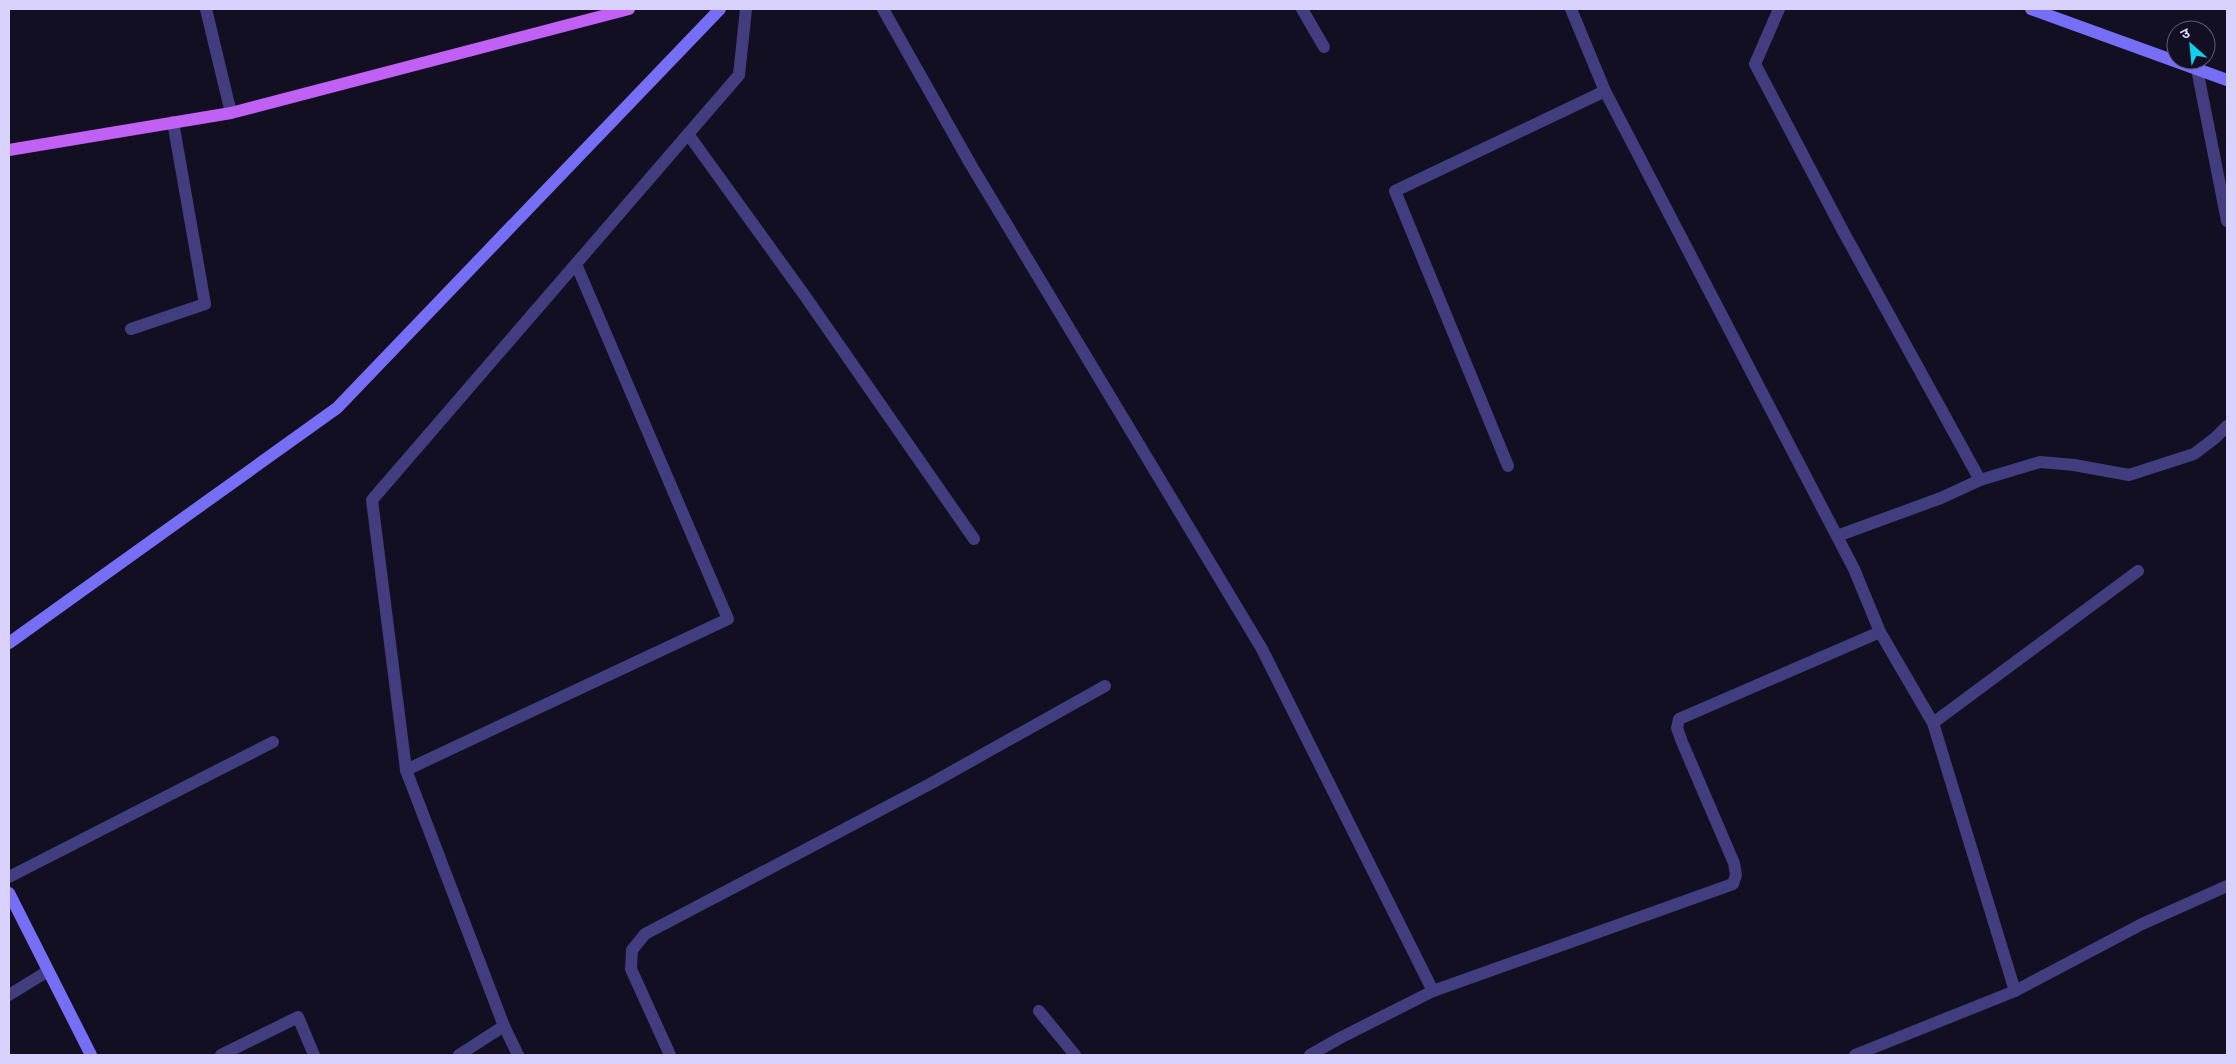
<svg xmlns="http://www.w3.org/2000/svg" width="2236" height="1064" font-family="Lato,'Noto Sans Devanagari',sans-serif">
  <rect width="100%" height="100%" fill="#130f22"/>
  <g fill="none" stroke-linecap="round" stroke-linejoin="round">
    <g stroke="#413d7e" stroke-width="12">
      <polyline points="206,9 231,113"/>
      <polyline points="883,9 971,165 1262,649 1433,991"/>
      <polyline points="1302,9 1324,47"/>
      <polyline points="1571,9 1605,91 1854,569 1880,632 1933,723 2015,991"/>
      <polyline points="1779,9 1755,64 1843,231 1980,480"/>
      <polyline points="2197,69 2227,221"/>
      <polyline points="688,134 805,296 974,539"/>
      <polyline points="131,329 205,304 173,122"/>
      <polyline points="1508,466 1395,191 1605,91"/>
      <polyline points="1837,536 1941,498 1980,480 2040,462 2074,465 2129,475 2194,454 2215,438 2227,426"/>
      <polyline points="1933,723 2138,571"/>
      <polyline points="406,770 728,619 576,264"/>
      <polyline points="9,877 273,742"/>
      <polyline points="9,995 48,971"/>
      <polyline points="1039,1011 1075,1055"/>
      <polyline points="221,1055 298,1017 314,1055"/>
      <polyline points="459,1055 504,1026"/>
      <polyline points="518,1055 504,1026 406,770 372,500 739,75 746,9"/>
      <polyline points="670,1055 631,969 632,950 645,934 930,784 1105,686"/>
      <polyline points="1310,1055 1340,1038 1433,991 1733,884 1736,875 1734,863 1682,742 1677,728 1679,719 1880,632"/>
      <polyline points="1855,1055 2015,991 2142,924 2227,886"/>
    </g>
    <g stroke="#766ff6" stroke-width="12">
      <polyline points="2031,9 2227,80"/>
      <polyline points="9,643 337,408 720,9"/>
      <polyline points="9,893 91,1055"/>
    </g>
    <polyline stroke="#c160f5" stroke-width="12" points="9,150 231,113 629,9"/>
  </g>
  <rect width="2236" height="1064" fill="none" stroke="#d8d2fc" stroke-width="20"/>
  <g transform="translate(2191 45) rotate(333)"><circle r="24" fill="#130f22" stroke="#625d79"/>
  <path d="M0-4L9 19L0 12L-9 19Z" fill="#0fd1ec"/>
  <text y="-8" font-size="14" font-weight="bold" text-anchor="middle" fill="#d8d2fc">उ</text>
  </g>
</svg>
